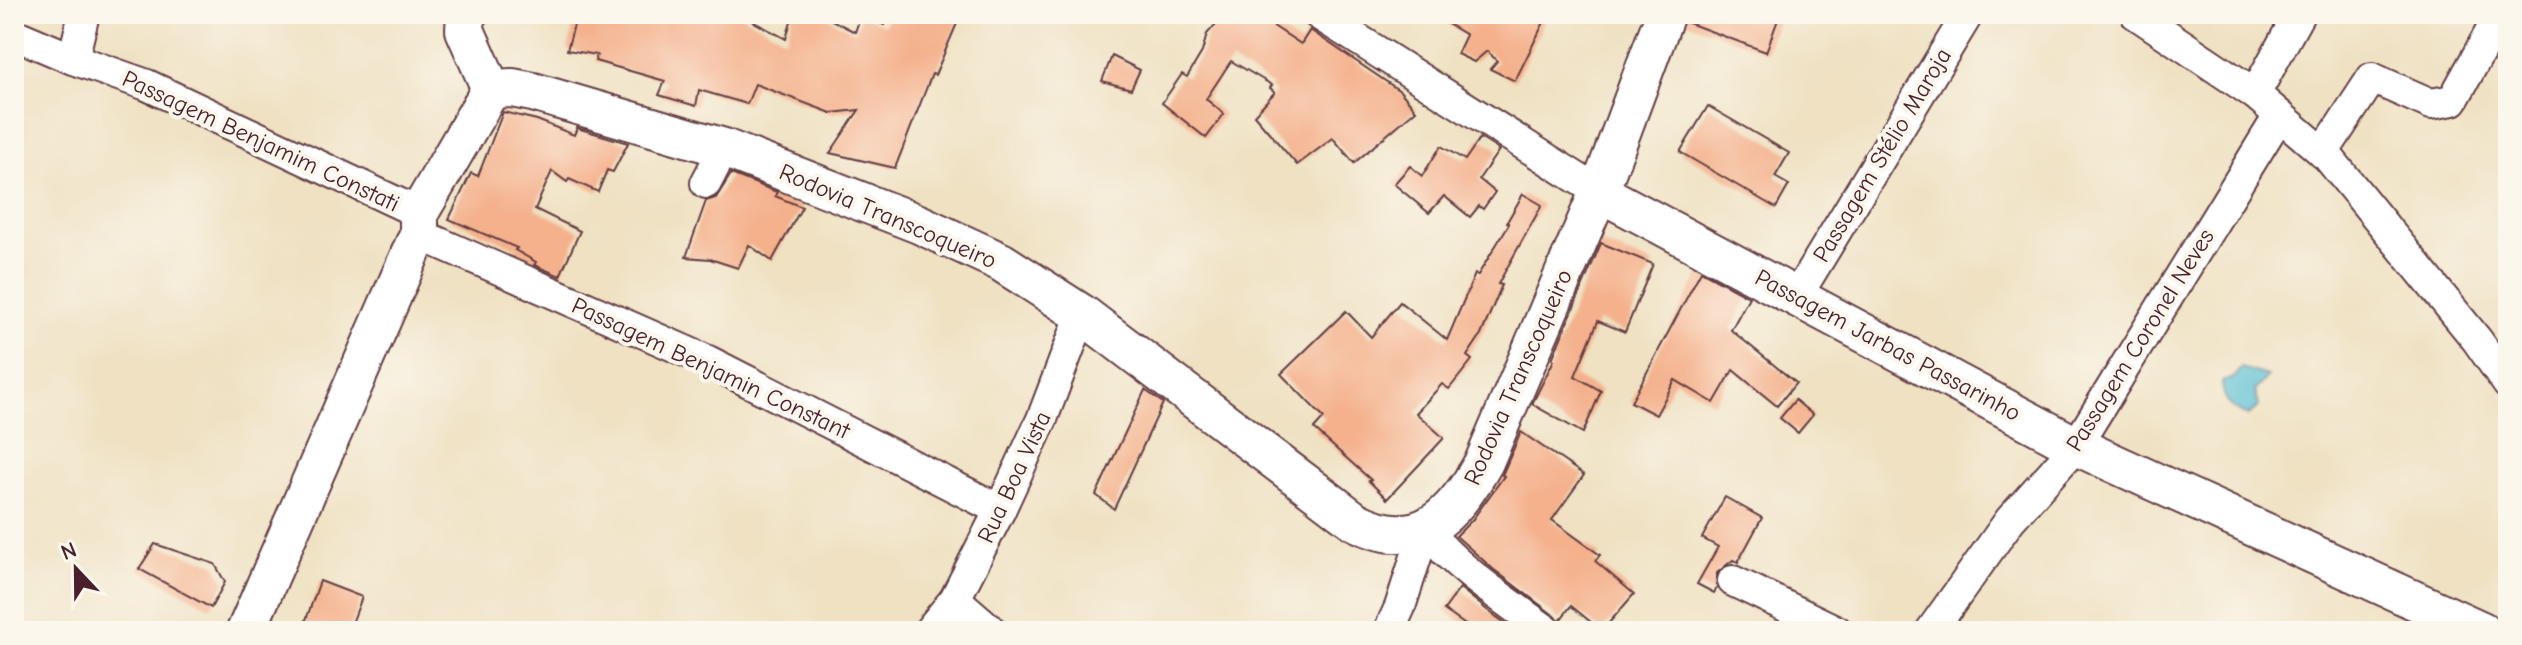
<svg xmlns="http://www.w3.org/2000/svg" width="2522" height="645" font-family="'Comic Neue',sans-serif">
  <rect width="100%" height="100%" fill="#fbf7ec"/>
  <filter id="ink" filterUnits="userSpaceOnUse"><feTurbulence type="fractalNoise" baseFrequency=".0125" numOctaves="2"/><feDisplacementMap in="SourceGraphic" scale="16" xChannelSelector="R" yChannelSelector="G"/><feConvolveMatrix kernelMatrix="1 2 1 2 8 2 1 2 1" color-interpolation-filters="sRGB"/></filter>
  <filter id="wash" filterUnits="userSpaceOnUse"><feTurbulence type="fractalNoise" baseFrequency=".006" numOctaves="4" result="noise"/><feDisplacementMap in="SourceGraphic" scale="32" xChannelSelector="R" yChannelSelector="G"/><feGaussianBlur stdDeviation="1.8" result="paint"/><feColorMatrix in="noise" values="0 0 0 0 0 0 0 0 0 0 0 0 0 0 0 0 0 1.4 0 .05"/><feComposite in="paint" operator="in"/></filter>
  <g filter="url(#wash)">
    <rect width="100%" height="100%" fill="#efe1c2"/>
    <path fill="#55bdd2" stroke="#506e7e" stroke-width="2" d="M2241 368 2268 376 2255 390 2259 406 2248 416C2230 409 2223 402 2222 382L2234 378Z"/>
    <g id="blocks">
      <g fill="#f4b18c">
        <polygon points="577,14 671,14 688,20 690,14 739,14 786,39 793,14 826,17 855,32 861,15 884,25 889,14 961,14 935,75 932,74 895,168 830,153 859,110 831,113 755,84 747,104 699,90 696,106 659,95 665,81 595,61 597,55 567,50"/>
        <polygon points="1225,14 1255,14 1301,44 1310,30 1400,91 1416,110 1354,163 1333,138 1297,165 1254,115 1275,92 1270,88 1272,85 1231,61 1206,99 1224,114 1206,138 1162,103 1182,74 1187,77 1202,52 1207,34"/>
        <polygon points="1431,14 1548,14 1515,81 1490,69 1497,61 1487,51 1474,62 1457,54 1466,35"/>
        <polygon points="1686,14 1780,14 1766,52 1686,22"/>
        <polygon points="1112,56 1140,70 1131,89 1102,81"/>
        <polygon points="1708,106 1789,153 1775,177 1789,185 1776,208 1680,152"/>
        <polygon points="503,112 537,120 574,135 577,128 628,143 613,172 607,170 598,192 569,179 567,182 552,171 535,209 580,231 560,276 534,265 536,262 515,250 517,248 449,219 471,173 478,176"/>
        <polygon points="1480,138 1499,150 1479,179 1495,192 1483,209 1479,206 1470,217 1444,196 1429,213 1394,184 1410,166 1422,176 1441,146 1465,160"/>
        <polygon points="731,174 777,192 775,196 802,207 772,261 749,245 738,268 710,259 686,257 706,201 716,198"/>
        <polygon points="1523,194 1542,205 1498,284 1502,285 1481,335 1467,356 1472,360 1449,389 1442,384 1416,413 1444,438 1387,499 1369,481 1371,480 1314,429 1324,418 1281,374 1346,311 1371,337 1400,302 1447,340 1475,274 1478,275 1509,224 1507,222"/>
        <polygon points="1601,243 1653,264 1625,332 1598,321 1575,376 1601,391 1583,433 1532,404 1554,360 1552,359"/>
        <polygon points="1701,271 1749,297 1731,330 1796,383 1777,406 1733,370 1714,403 1675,380 1656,415 1631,402"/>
        <polygon points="1145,390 1163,403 1114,509 1096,495"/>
        <polygon points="1795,400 1813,415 1798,433 1780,418"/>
        <polygon points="1521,432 1584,475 1552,520 1600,555 1595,561 1634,594 1602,631 1571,606 1560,620 1493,569 1456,536 1472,520 1504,476 1502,475"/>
        <polygon points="1725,497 1762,518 1738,562 1733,560 1717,573 1717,588 1714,593 1697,584 1718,547 1702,538"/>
        <polygon points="155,544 215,564 225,582 211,608 139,569"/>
        <polygon points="320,581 362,597 349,631 302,631"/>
        <polygon points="1460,588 1487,610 1516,631 1474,631 1444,610"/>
      </g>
    </g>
  </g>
  <g filter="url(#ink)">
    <use href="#blocks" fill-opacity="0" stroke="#633c42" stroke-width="2"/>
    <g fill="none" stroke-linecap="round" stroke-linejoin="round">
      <defs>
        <g id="minor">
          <polyline points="1318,14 1599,192"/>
          <polyline points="2136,14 2255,94 2328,157 2477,340 2508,384"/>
          <polyline points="14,34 73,59 147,85 419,213"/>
          <polyline points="73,59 84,14"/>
          <polyline points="2255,94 2299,14"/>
          <polyline points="2323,153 2372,78 2431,104 2453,100 2495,24"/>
          <polyline points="706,183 724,148"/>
          <polyline points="419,234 708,361 1000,510"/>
          <polyline points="1796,297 1968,14"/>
          <path d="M1425 529C1458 570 1504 599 1547 631"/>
          <polyline points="1733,581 1837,631"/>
          <polyline points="955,599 992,631"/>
          <polyline points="929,631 955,599 1000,510 1042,419 1082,314"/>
          <polyline points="1389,631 1400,607 1425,529"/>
          <polyline points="1931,631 2010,520 2076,446 2279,116"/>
        </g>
        <g id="major">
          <polyline points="466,14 465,30 491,89"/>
          <path d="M491 89 512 88 533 92 724 148 919 224 1001 262 1082 314 1355 521C1420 554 1453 516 1484 462L1599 192 1665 14"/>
          <polyline points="1599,192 2076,446 2482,631"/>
          <polyline points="246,631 419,234 419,213 491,89"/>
        </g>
      </defs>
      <use href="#minor" stroke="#633c42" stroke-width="34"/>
      <use href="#major" stroke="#633c42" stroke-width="42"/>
      <use href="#minor" stroke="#fff" stroke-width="30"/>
      <use href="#major" stroke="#fff" stroke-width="38"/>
    </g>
  </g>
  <g text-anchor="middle" stroke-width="8" stroke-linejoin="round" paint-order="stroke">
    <g font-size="24" fill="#4a1f2b" stroke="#fbf7ec">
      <text transform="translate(261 141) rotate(25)" y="8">Passagem Benjamim Constati</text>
      <text transform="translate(1882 155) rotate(-59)" y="8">Passagem Stélio Maroja</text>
      <text transform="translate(888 216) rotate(23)" y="8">Rodovia Transcoqueiro</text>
      <text transform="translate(2140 340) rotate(-58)" y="8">Passagem Coronel Neves</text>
      <text transform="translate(1888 345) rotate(28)" y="8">Passagem Jarbas Passarinho</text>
      <text transform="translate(711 368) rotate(25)" y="8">Passagem Benjamin Constant</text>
      <text transform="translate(1518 377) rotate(-66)" y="8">Rodovia Transcoqueiro</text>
      <text transform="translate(1014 477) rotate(-65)" y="8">Rua Boa Vista</text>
    </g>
  </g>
  <rect width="2522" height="645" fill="none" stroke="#fbf7ec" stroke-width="48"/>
  <g transform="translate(76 569) rotate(338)" stroke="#fbf7ec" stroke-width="6" paint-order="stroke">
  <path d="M0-6L14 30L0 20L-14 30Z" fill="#4a1f2b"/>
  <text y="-12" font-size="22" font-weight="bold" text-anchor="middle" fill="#4a1f2b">N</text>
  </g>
</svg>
